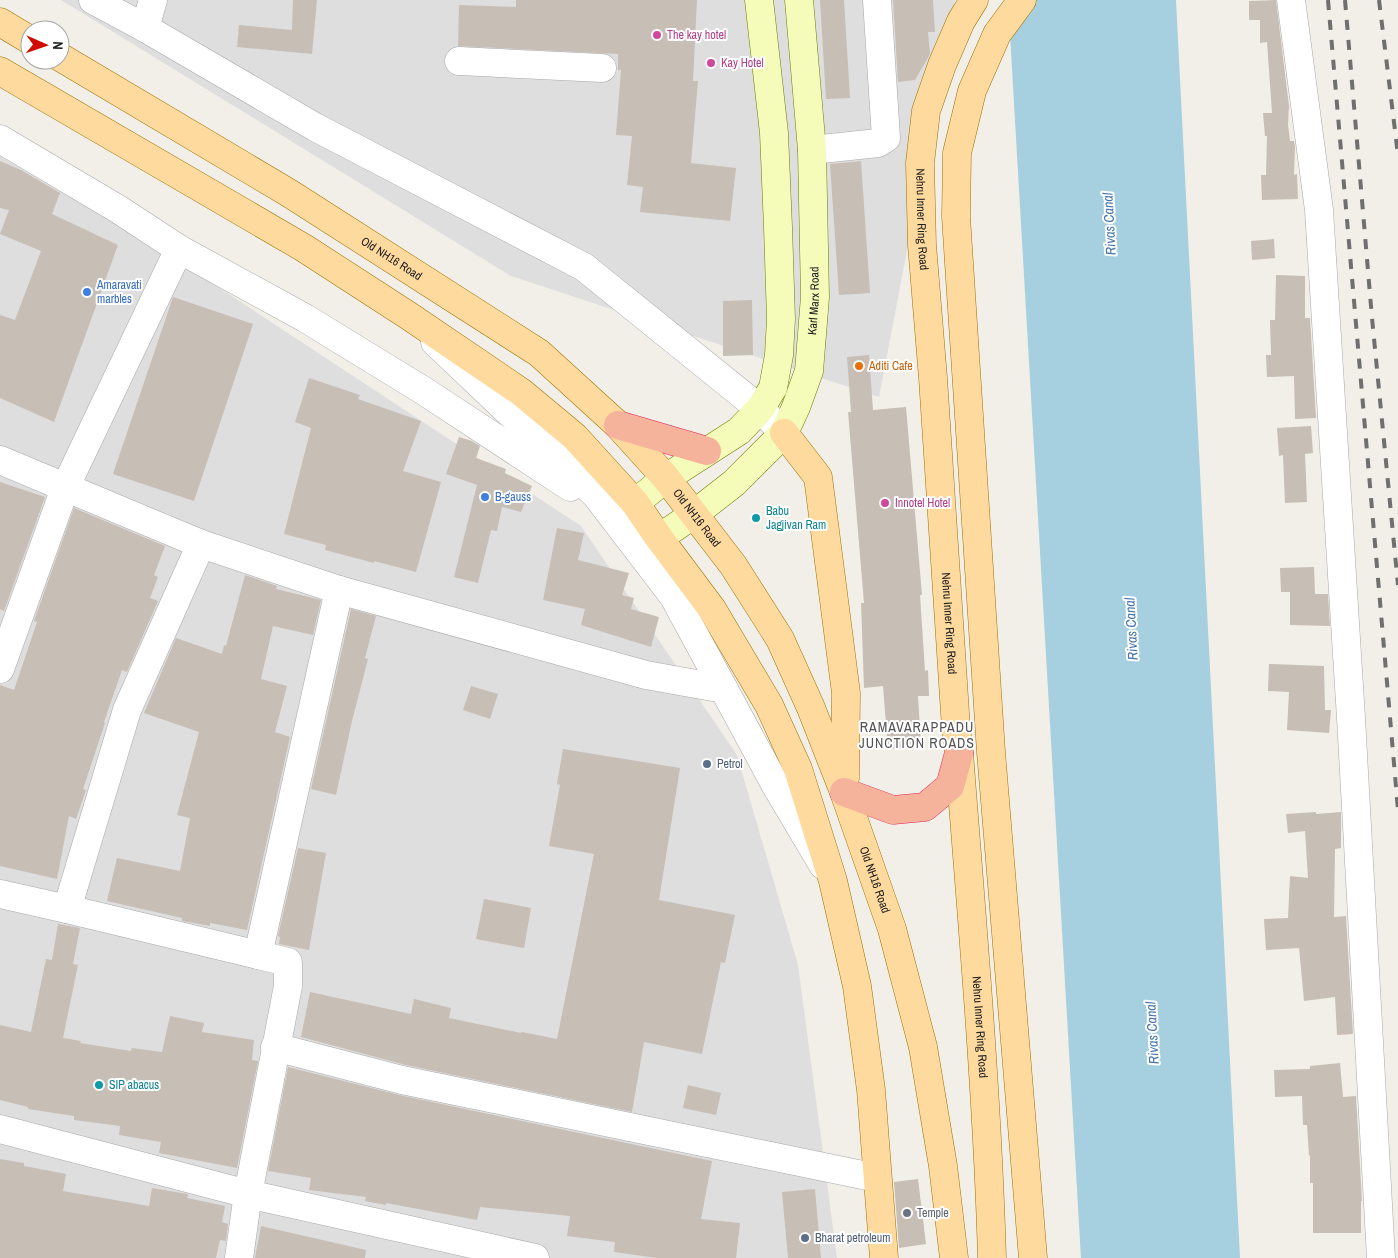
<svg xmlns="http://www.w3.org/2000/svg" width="1398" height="1258" font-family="'Archivo Narrow',sans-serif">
  <rect width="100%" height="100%" fill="#f1efe7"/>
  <g fill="#dfdede">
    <polygon points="61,0 955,0 879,397 511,276"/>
    <polygon points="0,156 180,262 581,526 737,755 798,965 837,1258 0,1258"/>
  </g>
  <polygon fill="#a6d0e0" points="1008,0 1176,0 1240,1258 1081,1258"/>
  <g fill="#c7beb6">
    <polygon points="293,0 317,0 312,54 237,47 239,25 292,30"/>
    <polygon points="516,0 697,0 693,81 698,81 691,163 736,168 730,221 640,212 643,187 627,185 632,136 616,135 621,70 618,70 618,54 458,46 459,5 516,7"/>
    <polygon points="820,0 844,0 850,98 826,99"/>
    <polygon points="893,0 933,0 935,32 928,32 930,54 915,80 898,82"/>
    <polygon points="1276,0 1289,106 1288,125 1290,141 1294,141 1295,147 1294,175 1297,174 1298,199 1262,200 1261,175 1266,175 1267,136 1265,136 1263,113 1272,113 1267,42 1260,43 1260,20 1249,20 1249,1"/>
    <polygon points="0,161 21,170 60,193 52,214 118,245 54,422 0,398 0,315 15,320 41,251 0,234 9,210 0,208"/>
    <polygon points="861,161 870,293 839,295 830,164"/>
    <polygon points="1274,239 1275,258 1252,260 1251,241"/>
    <polygon points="1276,275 1305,276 1305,318 1310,318 1316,418 1295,419 1294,376 1267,377 1266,355 1271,355 1270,320 1275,320"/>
    <polygon points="173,297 253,324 194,501 113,474"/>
    <polygon points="752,300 753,355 723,356 723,301"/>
    <polygon points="869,355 873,410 906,407 922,595 920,595 925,671 928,670 929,696 918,696 921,746 888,749 883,686 864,688 861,603 864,603 848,412 851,412 847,357"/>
    <polygon points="309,378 360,395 358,399 421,421 403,471 441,482 416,572 374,561 374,563 325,550 326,545 284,534 311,428 295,422"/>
    <polygon points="1311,426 1313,453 1305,454 1307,502 1285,503 1283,455 1279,456 1277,428"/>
    <polygon points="459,437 472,441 480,446 476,458 506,469 505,473 532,486 521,512 502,507 497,531 491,530 478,583 454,577 477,485 446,474"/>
    <polygon points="0,482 45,497 4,611 0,609"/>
    <polygon points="74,508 165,546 154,575 158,577 150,598 158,601 127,672 122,670 104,722 105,723 83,789 86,790 76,819 69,816 57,879 0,866 0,685 14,690 37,622 34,621"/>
    <polygon points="557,528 584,533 578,560 629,573 622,595 634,598 631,609 659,617 651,647 581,625 585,609 543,600"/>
    <polygon points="1314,567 1315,594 1328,594 1330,626 1290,625 1290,592 1281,592 1280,568"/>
    <polygon points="245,575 277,586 276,589 321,600 313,635 273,626 261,679 287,686 275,732 290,737 247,930 210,923 210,926 188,922 182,921 182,918 107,901 117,858 180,871 190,818 177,815 199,732 144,713 176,638 222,654 224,645 226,646"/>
    <polygon points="351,609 376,616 365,658 368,659 352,721 336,795 311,789"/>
    <polygon points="1269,664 1324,666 1325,710 1331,710 1329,733 1287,730 1289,692 1268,691"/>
    <polygon points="471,686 498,694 490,719 463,710"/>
    <polygon points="563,749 680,768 659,900 735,915 725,963 721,962 702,1054 644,1042 632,1112 406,1065 301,1037 310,992 411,1014 414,999 451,1008 449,1018 521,1033 522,1032 557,1039 594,854 549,846 560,785 557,784"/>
    <polygon points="1316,812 1316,814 1341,812 1341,848 1335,849 1334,917 1346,916 1353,1034 1337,1035 1335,997 1304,1001 1299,948 1266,950 1264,919 1288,918 1290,876 1308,878 1305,831 1288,833 1286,814"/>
    <polygon points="298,848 326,853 309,950 279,944 280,937 278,936"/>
    <polygon points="484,899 531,908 524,948 476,939"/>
    <polygon points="58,924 80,928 73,964 78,965 63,1038 81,1041 80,1043 131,1051 132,1048 162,1052 170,1016 204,1023 202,1032 254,1040 252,1060 258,1061 237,1168 159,1153 161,1142 119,1135 120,1126 74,1120 74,1116 28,1109 28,1107 0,1100 0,1025 31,1032 46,959 52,960"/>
    <polygon points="1340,1063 1343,1097 1356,1096 1362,1201 1361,1201 1361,1233 1313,1233 1313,1183 1310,1183 1310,1155 1309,1156 1307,1125 1303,1125 1302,1096 1275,1097 1274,1070 1310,1069 1310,1066"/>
    <polygon points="288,1067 399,1095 712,1161 701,1219 740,1223 736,1258 657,1258 614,1252 615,1242 567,1236 570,1216 480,1207 477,1220 386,1203 386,1205 365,1201 366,1197 309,1190 311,1178 268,1171"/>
    <polygon points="688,1085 721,1093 716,1115 683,1108"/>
    <polygon points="0,1159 24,1163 24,1166 66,1174 63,1191 149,1206 152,1188 181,1193 188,1194 187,1198 225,1206 222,1222 228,1224 226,1241 220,1240 216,1258 0,1258"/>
    <polygon points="918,1179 926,1244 899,1248 894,1182"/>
    <polygon points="815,1189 821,1258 788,1258 782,1192"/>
    <polygon points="261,1226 366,1250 365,1258 255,1258"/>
  </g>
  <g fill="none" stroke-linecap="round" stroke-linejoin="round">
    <defs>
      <g id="minor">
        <polyline points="1291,0 1319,210 1351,718 1381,1258"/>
        <polyline points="145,28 153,0"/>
        <polyline points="459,61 602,68"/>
        <polyline points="812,150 878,143 886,138 877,0"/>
        <polyline points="0,669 65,488 179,249"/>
        <polyline points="0,894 67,909 258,955"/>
        <polyline points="67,909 127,710 201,544"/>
        <polyline points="275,1047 402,1080 877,1178"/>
        <polyline points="0,1129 248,1194 535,1258"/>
        <polyline points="239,1258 248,1194 288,986 288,962 258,955 339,590"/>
      </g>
      <g id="tertiary">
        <polyline points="93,0 145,28 315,127 584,267 760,409 784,433"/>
        <polyline points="0,139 118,209 179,249 305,318 424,391 570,487"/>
        <polyline points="435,342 596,495 674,597 775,784 823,865"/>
        <polyline points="0,460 201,544 339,590 646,675 724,689"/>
      </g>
      <g id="secondary">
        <polyline points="635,503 666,478 739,431 760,409 773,388 779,355 781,319 778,227 774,133 759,0"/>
        <path id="s1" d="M659 538 693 515 734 483 784 433 796 407 809 371 815 297 812 150 799 0"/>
      </g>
      <g id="primary">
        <path id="s2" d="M974 0 961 21 942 65 926 111 920 163 922 245 933 378 956 728 959 753C972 921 987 1089 992 1258"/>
        <polyline points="1022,0 997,34 972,91 957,153 956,217 991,752 1033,1258"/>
        <polyline points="0,22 30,40"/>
        <path id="s3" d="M60 57 289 193 539 353 618 425 666 478 733 565 780 639 811 708 844 792 892 929 923 1047 943 1166 954 1258"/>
        <polyline points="0,71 304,248 409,316 521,392 575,437 635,503 659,538 712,609 769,705 798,769 833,881 857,986 871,1090 884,1258"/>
        <polyline points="784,433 818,477 846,693 845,778"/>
      </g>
      <g id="trunk">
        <polyline points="618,425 707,451"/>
        <polyline points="844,792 893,810 925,807 950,786 959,753"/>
      </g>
    </defs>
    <use href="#minor" stroke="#a8a8a8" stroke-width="29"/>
    <use href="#tertiary" stroke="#a8a8a8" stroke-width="29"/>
    <use href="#secondary" stroke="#6b7f00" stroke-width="29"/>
    <use href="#primary" stroke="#9d7200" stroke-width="29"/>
    <use href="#trunk" stroke="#e32159" stroke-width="29"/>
    <use href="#minor" stroke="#fff" stroke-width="28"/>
    <use href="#tertiary" stroke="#fff" stroke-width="28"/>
    <use href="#secondary" stroke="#f5fcba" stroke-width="28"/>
    <use href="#primary" stroke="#ffda9e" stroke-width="28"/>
    <use href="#trunk" stroke="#f5b39c" stroke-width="28"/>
    <g stroke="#6f6f6f" stroke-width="4" stroke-dasharray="10 10" stroke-linecap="butt">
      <polyline points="1328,0 1398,810"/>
      <polyline points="1345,0 1372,318 1398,585"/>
      <polyline points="1379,0 1398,155"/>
    </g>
  </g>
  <g fill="#d1479c" stroke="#fff" stroke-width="2">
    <circle cx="657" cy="35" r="5"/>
    <circle cx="711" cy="63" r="5"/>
    <circle cx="885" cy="503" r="5"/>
  </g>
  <g fill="#3f7fe0" stroke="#fff" stroke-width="2">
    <circle cx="87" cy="292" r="5"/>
    <circle cx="485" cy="497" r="5"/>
  </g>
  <circle fill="#e8710a" stroke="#fff" stroke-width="2" cx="859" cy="366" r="5"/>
  <g fill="#0f9aa8" stroke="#fff" stroke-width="2">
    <circle cx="756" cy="518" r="5"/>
    <circle cx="99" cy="1085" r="5"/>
  </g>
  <g fill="#5c6f8a" stroke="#fff" stroke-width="2">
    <circle cx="707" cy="764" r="5"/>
    <circle cx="805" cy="1238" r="5"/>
  </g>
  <circle fill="#6b7280" stroke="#fff" stroke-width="2" cx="907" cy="1213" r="5"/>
  <g text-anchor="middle" stroke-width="4" stroke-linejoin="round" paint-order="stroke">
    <g font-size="12" fill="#b23c85" stroke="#fff" text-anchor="start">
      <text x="667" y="39">The kay hotel</text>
      <text x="721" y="67">Kay Hotel</text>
      <text x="895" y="507">Innotel Hotel</text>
    </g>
    <g font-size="12" fill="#212121" stroke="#fff">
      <text dy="4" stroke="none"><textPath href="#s2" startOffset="230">Nehru Inner Ring Road</textPath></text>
      <text dy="4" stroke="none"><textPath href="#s3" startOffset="388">Old NH16 Road</textPath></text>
      <text dy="4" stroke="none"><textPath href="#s1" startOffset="301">Karl Marx Road</textPath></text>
      <text dy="4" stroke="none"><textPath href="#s3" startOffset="792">Old NH16 Road</textPath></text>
      <text dy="4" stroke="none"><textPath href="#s2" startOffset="635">Nehru Inner Ring Road</textPath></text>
      <text dy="4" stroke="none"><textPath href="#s3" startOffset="1198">Old NH16 Road</textPath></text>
      <text dy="4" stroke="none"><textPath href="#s2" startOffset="1040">Nehru Inner Ring Road</textPath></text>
    </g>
    <g font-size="12" fill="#366cbe" stroke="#fff" text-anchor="start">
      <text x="97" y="289">Amaravati<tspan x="97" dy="14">marbles</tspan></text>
      <text x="495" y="501">B-gauss</text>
    </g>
    <g font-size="12" fill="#c56008" stroke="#fff" text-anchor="start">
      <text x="869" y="370">Aditi Cafe</text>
    </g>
    <g font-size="12" fill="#0d838f" stroke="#fff" text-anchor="start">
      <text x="766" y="515">Babu<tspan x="766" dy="14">Jagjivan Ram</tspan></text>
      <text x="109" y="1089">SIP abacus</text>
    </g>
    <g font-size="12" fill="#4e5e75" stroke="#fff" text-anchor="start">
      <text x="717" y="768">Petrol</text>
      <text x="815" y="1242">Bharat petroleum</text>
    </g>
    <g font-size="12" fill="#5b616d" stroke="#fff" text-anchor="start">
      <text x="917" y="1217">Temple</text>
    </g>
    <g font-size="14" font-style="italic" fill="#4574ae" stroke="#fff">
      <text transform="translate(1109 224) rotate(-93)" y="5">Rivas Canal</text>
      <text transform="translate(1131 629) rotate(-93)" y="5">Rivas Canal</text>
      <text transform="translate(1152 1033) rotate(-93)" y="5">Rivas Canal</text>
    </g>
    <g font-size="14" letter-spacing="1" fill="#545454" stroke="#fff">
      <text x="917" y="732">RAMAVARAPPADU<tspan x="917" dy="16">JUNCTION ROADS</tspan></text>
    </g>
  </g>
  <g transform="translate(45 45) rotate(92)"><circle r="24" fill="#ffffff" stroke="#a6a6a6"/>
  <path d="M0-4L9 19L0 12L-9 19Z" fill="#d10b00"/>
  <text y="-8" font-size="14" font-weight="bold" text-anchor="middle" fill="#212121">N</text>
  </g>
</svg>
